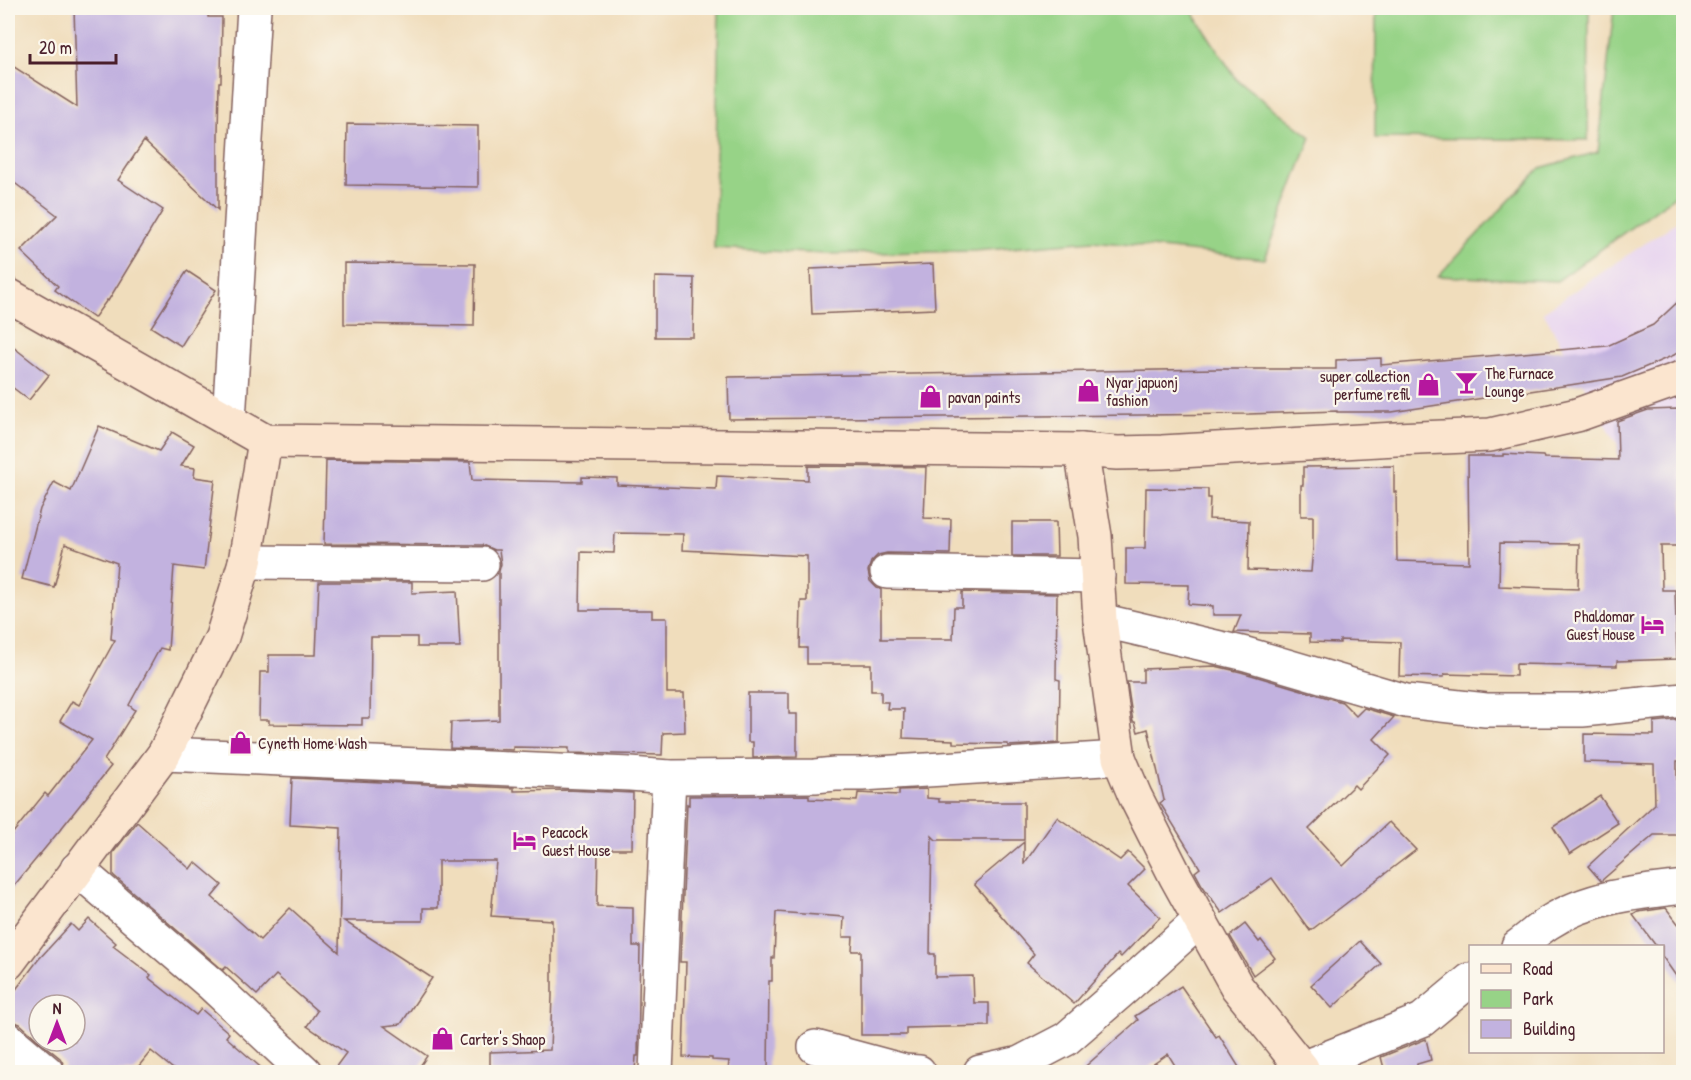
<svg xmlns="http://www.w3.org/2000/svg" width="1691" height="1080" font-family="'Patrick Hand',sans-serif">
  <rect width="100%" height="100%" fill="#fbf7ec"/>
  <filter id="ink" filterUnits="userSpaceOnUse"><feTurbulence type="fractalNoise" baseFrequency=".0167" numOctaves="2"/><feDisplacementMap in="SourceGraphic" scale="12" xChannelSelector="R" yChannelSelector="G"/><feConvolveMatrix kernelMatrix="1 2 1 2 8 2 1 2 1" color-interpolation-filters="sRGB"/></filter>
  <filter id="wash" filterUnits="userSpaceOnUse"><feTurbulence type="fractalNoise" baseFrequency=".008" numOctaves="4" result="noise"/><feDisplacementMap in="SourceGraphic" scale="24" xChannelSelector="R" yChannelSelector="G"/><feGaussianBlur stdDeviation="1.35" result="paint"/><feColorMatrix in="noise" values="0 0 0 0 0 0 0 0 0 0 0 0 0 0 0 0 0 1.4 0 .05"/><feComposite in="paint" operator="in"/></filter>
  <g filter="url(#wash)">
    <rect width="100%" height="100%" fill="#f0ddbc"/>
    <polygon fill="#e6d2f0" points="1683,218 1683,502 1660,520 1543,312"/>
    <g fill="#97d387" stroke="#707959" stroke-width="1.5">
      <polygon points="719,8 1190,8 1237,80 1311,137 1265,259 1093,241 974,251 826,254 714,248"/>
      <polygon points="1376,8 1589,8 1588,140 1375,138"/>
      <polygon points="1614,8 1683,8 1683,190 1557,281 1438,276 1540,168 1598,152"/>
    </g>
    <g id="blocks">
      <g fill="#c2b2df" fill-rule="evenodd">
        <polygon points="74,8 208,8 208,17 222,17 221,82 219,82 218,134 218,210 144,141 118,180 163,210 108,301 107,300 94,318 55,290 58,286 21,251 57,215 8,178 8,63 77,107"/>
        <polygon points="347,124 478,126 478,187 346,185"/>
        <polygon points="344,263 475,264 474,326 344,324"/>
        <polygon points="933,264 935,309 812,314 810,269"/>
        <polygon points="187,271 216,290 181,346 151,327"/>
        <polygon points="655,277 694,278 693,337 655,337"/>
        <polygon points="1683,297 1683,348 1674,355 1622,377 1392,412 1337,412 1337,411 1249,414 729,419 728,377 1217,369 1336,369 1336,360 1381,358 1381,365 1607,346 1653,325"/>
        <polygon points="8,343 49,375 29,400 8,384"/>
        <path d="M1678 409 1680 479H1683V546H1661L1662 590H1675L1677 659 1617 661V666L1516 664V676L1444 674V677L1399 676 1400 642 1340 640V643L1310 642V634L1234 632 1241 615H1213V606L1188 604 1189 585 1126 584V548H1145L1146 488 1208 489V498H1210L1209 519 1249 521 1248 570 1311 572 1313 547V516H1301V485H1303V467L1394 466V492H1396L1397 561 1469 563 1468 456H1503V454L1543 456 1544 458 1618 460 1617 421 1648 410ZM1500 543 1579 544 1578 589 1499 586Z"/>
        <polygon points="99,426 159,451 172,432 194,445 181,466 195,468 194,477 215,480 204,570 174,566 168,650 160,648 129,705 135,710 104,760 111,766 60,830 8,893 8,839 45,793 48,796 92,740 60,721 72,701 79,705 115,640 111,639 117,563 65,544 54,587 22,579 40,509 54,482 71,491"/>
        <polygon points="326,460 470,462 472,480 582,482 582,477 617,478 617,485 716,489 717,476 808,480 808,466 926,467 924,518 951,519 950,554 887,553 878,555 871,562 868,571 870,581 877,588 881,589 881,639 953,639 954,607 962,607 962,592 1057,594 1056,679 1060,680 1059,743 1008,746 1008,744 953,743 953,740 903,738 904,709 887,709 888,702 881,702 881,691 871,691 871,664 807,664 807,648 800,648 801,601 807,601 807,556 682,550 683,534 615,533 614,553 581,552 580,610 652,610 652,618 667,618 667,693 684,693 685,732 663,733 662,755 569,753 569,748 513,747 513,750 450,748 451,722 499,720 499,571 501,564 499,550 494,550 482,545 324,544"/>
        <polygon points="1012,522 1056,522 1057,556 1012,556"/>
        <polygon points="319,582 412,582 412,593 457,591 460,647 417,647 417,637 371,637 370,718 362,718 362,725 269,724 269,720 259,720 260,672 269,672 269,655 316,655"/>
        <polygon points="1215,666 1241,672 1342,702 1356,716 1364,708 1394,717 1374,739 1390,755 1358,789 1354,785 1309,829 1343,866 1389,822 1416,850 1310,931 1272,878 1222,913 1202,885 1195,872 1200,868 1160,803 1164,800 1148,729 1138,732 1135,722 1133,722 1127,682 1143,682 1143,669"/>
        <polygon points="748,693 789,693 789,714 797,714 797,757 753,758 753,742 748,742"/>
        <polygon points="1683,719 1683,761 1677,761 1677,835 1654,835 1601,881 1588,866 1655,804 1654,764 1584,762 1584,734 1654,735 1654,722"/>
        <polygon points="292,778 514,788 514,791 567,790 633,793 632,849 598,849 597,906 633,907 633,946 640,946 638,1056 636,1056 635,1072 490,1072 490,1052 550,1050 552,996 552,920 491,916 496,861 438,861 438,908 423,908 423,921 344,921 432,978 401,1024 384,1026 427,1056 416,1072 332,1072 346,1053 307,1026 317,1011 276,975 257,995 226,967 223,970 113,875 113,853 137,822 190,869 195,862 222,885 212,897 260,940 290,908 339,952 341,828 290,825"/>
        <polygon points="927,789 927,798 939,799 939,802 1024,802 1024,840 936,840 932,836 930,954 935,954 935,977 973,976 974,1003 989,1003 989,1026 906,1028 906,1035 861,1035 861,951 852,951 853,937 843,937 844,917 776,912 774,958 772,958 772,981 769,981 768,1072 728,1072 729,1061 712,1060 712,1058 683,1057 686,962 680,962 687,804 689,805 689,796 809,795 809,799 857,801 858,793 899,795 899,790"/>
        <polygon points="1600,796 1618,823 1570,854 1553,827"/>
        <polygon points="1057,817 1120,860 1128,852 1145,869 1128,886 1160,917 1121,957 1118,954 1074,1004 1027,963 1034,954 974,884 1024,842 1024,864"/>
        <polygon points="1666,908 1683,930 1683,986 1662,956 1662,946 1656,946 1633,915 1638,912"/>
        <polygon points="89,919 116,943 113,946 151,975 149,978 196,1015 201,1009 229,1033 226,1037 266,1072 177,1072 151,1051 134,1072 65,1072 64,1065 60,1058 39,1041 75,1041 75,1005 39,1005 39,1041 20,1024 12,1021 8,1021 8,1000 38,960 71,924 78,931"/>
        <polygon points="1245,924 1259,942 1261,940 1275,958 1253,975 1230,936"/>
        <polygon points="1360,941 1381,964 1332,1008 1311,985"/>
        <polygon points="1181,986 1216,1037 1219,1035 1242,1072 1179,1072 1168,1054 1142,1072 1079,1072 1138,1020 1135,1016"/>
        <polygon points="1426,1039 1431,1060 1417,1064 1416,1072 1385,1072 1381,1057"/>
      </g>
    </g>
  </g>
  <g filter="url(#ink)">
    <use href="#blocks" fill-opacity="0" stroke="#84625e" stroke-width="1.5"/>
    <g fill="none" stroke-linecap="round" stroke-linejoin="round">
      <defs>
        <g id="street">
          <polyline points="229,420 254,8"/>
          <polyline points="245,562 482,564"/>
          <polyline points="887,572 1098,576"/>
          <polyline points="1100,620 1246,654 1406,701 1486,710 1582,710 1684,700"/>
          <polyline points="164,754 630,774 669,777 815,776 835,774 862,774 1119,758"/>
          <polyline points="77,869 211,984 305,1072"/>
          <path d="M1518 946C1528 939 1537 930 1548 923 1588 897 1638 892 1684 887"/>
          <polyline points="8,1039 47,1072"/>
          <polyline points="815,1047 904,1071 919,1072"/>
          <polyline points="1302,1068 1422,1020 1470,980"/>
          <polyline points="656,1072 669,777"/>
          <polyline points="980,1072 1020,1063 1066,1039 1126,987 1200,920"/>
        </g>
        <g id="secondary">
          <polyline points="8,295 265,441 1081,450 1117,453 1162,452 1396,439 1490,435 1577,415 1684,377"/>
          <polyline points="1081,450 1095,536 1100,620 1119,758 1135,796 1176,877 1237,987 1302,1068 1302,1072"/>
          <polyline points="8,963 164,754 222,637 245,562 265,441"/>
        </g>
      </defs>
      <use href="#street" stroke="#84625e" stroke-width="36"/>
      <use href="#secondary" stroke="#84625e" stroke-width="36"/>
      <use href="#street" stroke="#fff" stroke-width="33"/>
      <use href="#secondary" stroke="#fbe5cf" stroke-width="33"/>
    </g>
  </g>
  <defs>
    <symbol id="bar-bare" viewBox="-9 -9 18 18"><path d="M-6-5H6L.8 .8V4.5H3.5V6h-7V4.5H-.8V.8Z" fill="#b5179e" stroke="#fbf7ec" stroke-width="2.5" paint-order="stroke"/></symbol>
    <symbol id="shop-bare" viewBox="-9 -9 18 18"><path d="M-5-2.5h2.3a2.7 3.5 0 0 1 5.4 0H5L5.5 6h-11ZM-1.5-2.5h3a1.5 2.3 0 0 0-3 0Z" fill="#b5179e" stroke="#fbf7ec" stroke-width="2.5" paint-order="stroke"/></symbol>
    <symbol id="hotel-bare" viewBox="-9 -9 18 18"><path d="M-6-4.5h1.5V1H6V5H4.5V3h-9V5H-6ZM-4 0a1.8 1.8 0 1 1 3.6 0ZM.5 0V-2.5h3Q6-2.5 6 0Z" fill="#b5179e" stroke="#fbf7ec" stroke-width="2.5" paint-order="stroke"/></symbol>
  </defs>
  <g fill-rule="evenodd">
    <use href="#bar-bare" x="1450" y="366" width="33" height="33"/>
    <use href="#shop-bare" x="1412" y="368" width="33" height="33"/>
    <use href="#shop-bare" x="1072" y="374" width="33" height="33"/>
    <use href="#shop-bare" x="914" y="380" width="33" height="33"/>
    <use href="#hotel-bare" x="1636" y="608" width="33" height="33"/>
    <use href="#shop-bare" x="224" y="726" width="33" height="33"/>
    <use href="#hotel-bare" x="508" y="824" width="33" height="33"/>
    <use href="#shop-bare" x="426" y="1022" width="33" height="33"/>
  </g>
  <g text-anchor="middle" stroke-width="4.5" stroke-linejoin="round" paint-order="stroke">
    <g font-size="16" fill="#4a1f2b" stroke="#fbf7ec" text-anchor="start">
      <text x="1485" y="379">The Furnace<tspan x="1485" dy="18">Lounge</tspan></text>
      <text x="1410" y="382" text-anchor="end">super collection<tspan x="1410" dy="18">perfume refil</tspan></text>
      <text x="1106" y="388">Nyar japuonj<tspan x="1106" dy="18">fashion</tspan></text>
      <text x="948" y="403">pavan paints</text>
      <text x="1635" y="622" text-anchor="end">Phaldomar<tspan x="1635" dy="18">Guest House</tspan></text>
      <text x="258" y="749">Cyneth Home Wash</text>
      <text x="542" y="838">Peacock<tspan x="542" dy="18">Guest House</tspan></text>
      <text x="460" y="1045">Carter's Shaop</text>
    </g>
  </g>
  <rect width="1691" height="1080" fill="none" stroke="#fbf7ec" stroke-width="30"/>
  <rect x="1469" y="945" width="195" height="108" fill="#fbf7ec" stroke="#b4a19f" stroke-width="1.5"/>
  <rect x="1481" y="964" width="30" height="9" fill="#fbe5cf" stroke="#b4a19f" stroke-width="1.5"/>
  <text x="1523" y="975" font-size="18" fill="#4a1f2b">Road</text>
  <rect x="1481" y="990" width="30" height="18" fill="#97d387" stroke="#b4a19f" stroke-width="1.5"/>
  <text x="1523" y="1005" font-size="18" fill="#4a1f2b">Park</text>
  <rect x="1481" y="1020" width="30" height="18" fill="#c2b2df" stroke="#b4a19f" stroke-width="1.5"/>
  <text x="1523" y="1035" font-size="18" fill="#4a1f2b">Building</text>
  <g transform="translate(57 1023)"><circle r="28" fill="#fbf7ec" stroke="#b4a19f" stroke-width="1.5"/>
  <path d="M0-4.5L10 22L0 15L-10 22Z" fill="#b5179e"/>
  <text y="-9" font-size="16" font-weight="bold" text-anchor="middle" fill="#4a1f2b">N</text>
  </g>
  <path d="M30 54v9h86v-9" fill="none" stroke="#4a1f2b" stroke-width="3"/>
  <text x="39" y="54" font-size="18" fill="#4a1f2b" stroke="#fbf7ec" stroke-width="4.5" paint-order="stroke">20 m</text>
</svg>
